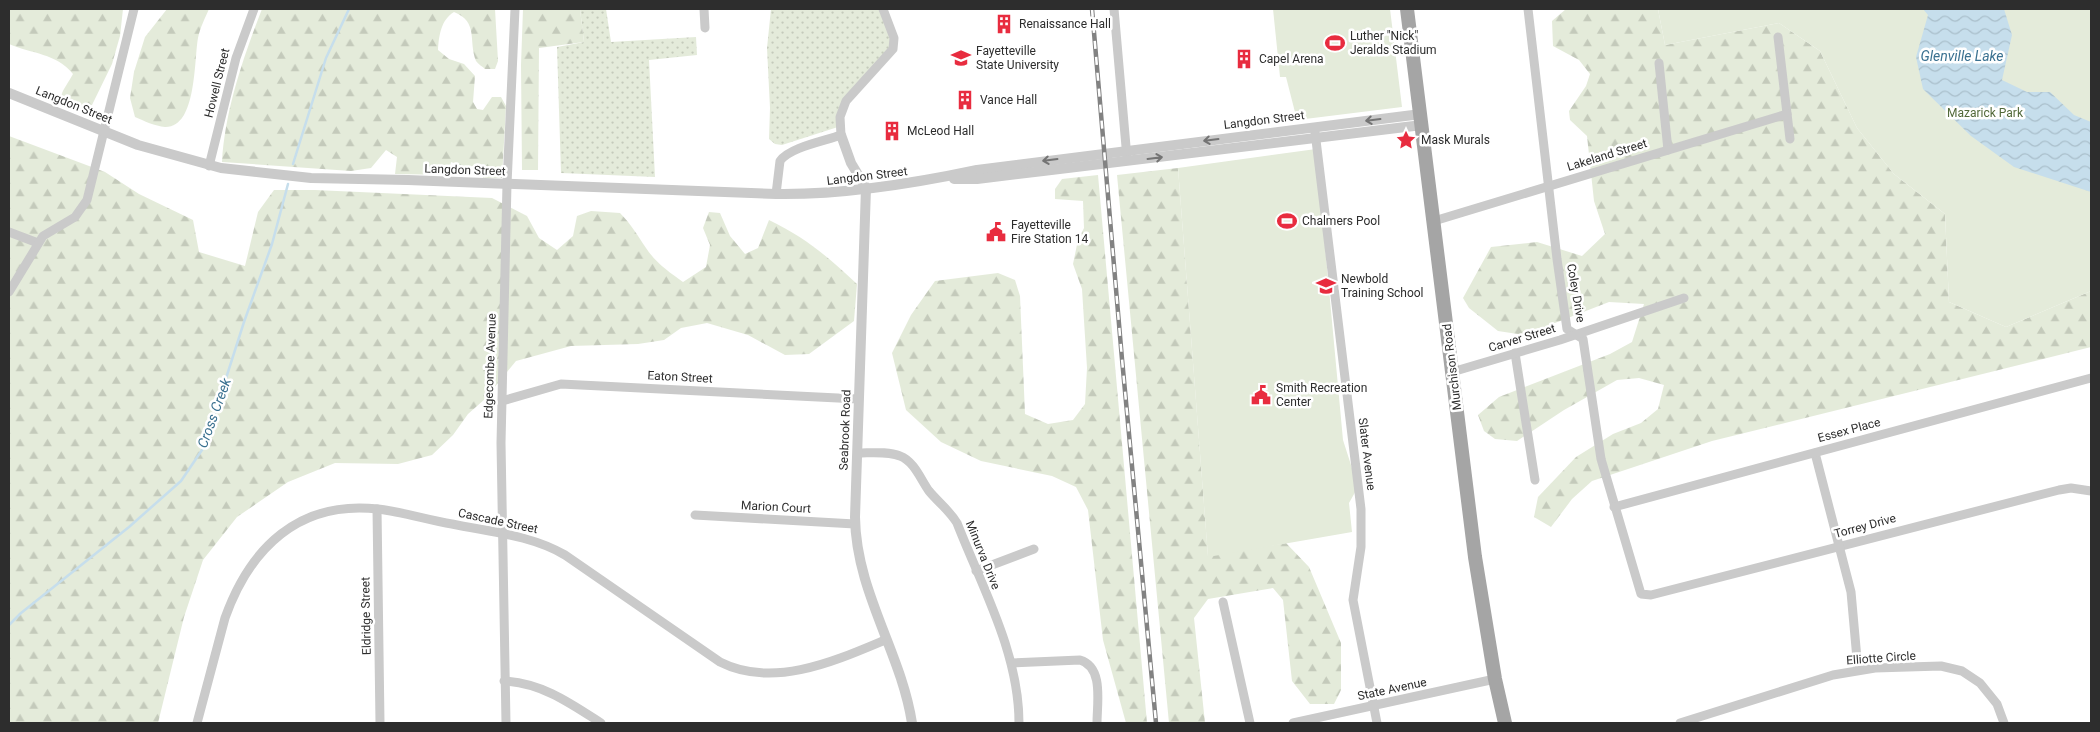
<svg xmlns="http://www.w3.org/2000/svg" width="2100" height="732" font-family="Roboto,sans-serif">
  <defs>
    <pattern id="grass-dots" width="8" height="8" patternUnits="userSpaceOnUse" patternTransform="scale(1.25)"><rect width="8" height="8" fill="#e4ebda"/><path d="M2 2h.1M6 6h.1" fill="none" stroke="#c4cabb" stroke-width="1.8" stroke-linecap="round"/></pattern>
    <pattern id="forest-firs" width="22" height="20" patternUnits="userSpaceOnUse" patternTransform="scale(1.25)"><rect width="22" height="20" fill="#e4ebda"/><path d="M5 1l3.5 6h-7zM16 11l3.5 6h-7z" fill="#c4cabb"/></pattern>
    <pattern id="water-waves" width="16" height="10" patternUnits="userSpaceOnUse" patternTransform="scale(1.25)"><rect width="16" height="10" fill="#c6deec"/><path d="M0 5q4-4 8 0t8 0" fill="none" stroke="#aabfcb"/></pattern>
  </defs>
  <rect width="100%" height="100%" fill="#fff"/>
  <g fill="url(#grass-dots)">
    <polygon points="580,9 606,9 611,42 696,37 697,55 649,60 655,177 561,173 557,47 584,42"/>
    <polygon points="771,9 883,9 893,49 846,101 841,126 782,145 775,144 769,139 770,108 767,48"/>
  </g>
  <g fill="url(#forest-firs)">
    <path d="M9 9H123L120 36 112 64 92 105 75 111C51 100 64 91 73 74 56 53 32 54 9 44Z"/>
    <path d="M167 9H209C205 18 200 28 198 38 194 59 197 128 165 127 155 126 144 121 135 117L130 98 134 72 145 37Z"/>
    <path d="M262 9H495L498 61 495 69H485C483 67 478 64 476 61 468 41 479 22 454 12 441 20 439 35 438 50L449 59 464 64 475 76 473 102 477 109 483 110 492 97H501L506 106 502 178H483V165L465 167 451 162 448 175 395 174 397 157 386 150 371 168 351 171 222 162C225 110 243 58 262 9Z"/>
    <polygon points="523,9 580,9 584,42 539,48 538,170 522,170 521,65"/>
    <polygon points="1566,9 1658,9 1665,45 1779,23 1820,51 1857,128 1894,174 1945,214 1949,302 2006,327 2091,291 2091,347 1712,441 1592,481 1572,499 1551,527 1534,517 1538,497 1576,457 1613,434 1641,423 1658,409 1664,385 1639,378 1617,380 1564,410 1517,441 1495,439 1484,431 1478,415 1499,397 1610,354 1632,342 1644,304 1609,302 1524,335 1498,331 1469,308 1463,298 1491,247 1537,242 1582,256 1605,234 1594,201 1587,136 1570,120 1569,111 1586,86 1590,74 1579,60 1553,46 1552,21"/>
    <path d="M9 136 105 172 139 194 193 220 199 252 245 266 258 212 274 190H315L492 198 527 216 539 238 557 250 573 236 577 216 591 211 620 213C631 224 637 235 646 248 656 263 669 272 683 282L706 267 710 245 703 228 709 212 720 213 730 236 745 254 758 248 769 220C806 238 827 256 857 284L854 321 809 354 785 355 748 335 707 323 681 328 664 340 638 344 571 346 516 361 485 399 468 414 453 435 432 455 398 464 335 463 288 482 237 517 203 560 184 617 158 723H9Z"/>
    <polygon points="1178,168 1208,556 1286,543 1309,567 1341,643 1341,690 1334,704 1310,704 1292,681 1283,600 1273,588 1208,599 1194,618 1205,723 1169,723 1117,175"/>
    <polygon points="1098,175 1147,723 1126,723 1103,640 1088,510 1076,487 1052,476 981,461 941,442 906,410 892,353 911,315 935,281 998,273 1015,280 1020,296 1025,414 1048,424 1073,420 1085,404 1087,368 1082,289 1073,264 1078,240 1084,228 1083,201 1055,199 1055,189 1062,179"/>
  </g>
  <g fill="#e4ebda">
    <polygon points="1273,9 1390,9 1402,107 1297,120 1286,77 1280,77"/>
    <polygon points="1658,9 2091,9 2091,291 2006,327 1949,302 1945,214 1894,174 1857,128 1820,51 1779,23 1665,45"/>
    <polygon points="1316,149 1343,440 1358,487 1349,503 1352,532 1208,557 1178,168"/>
  </g>
  <polygon fill="url(#water-waves)" points="1923,9 2004,9 2012,35 2002,80 2027,92 2050,92 2074,115 2091,122 2091,192 2014,167 1971,136 1923,89 1916,57 1928,15"/>
  <g fill="none" stroke-linecap="round" stroke-linejoin="round">
    <g stroke="#c6deec" stroke-width="2.5">
      <polyline points="293,164 326,58 349,9"/>
      <polyline points="9,625 21,613 129,527 181,481 204,447 244,322 272,244 288,184"/>
    </g>
    <g stroke="#cacaca" stroke-width="9">
      <polyline points="704,9 705,28"/>
      <polyline points="1114,9 1127,158"/>
      <polyline points="1528,9 1557,259 1567,329 1583,339 1601,459 1641,594 1651,595 2059,490 2071,488 2091,491"/>
      <polyline points="1778,37 1790,139"/>
      <polyline points="1659,63 1668,150"/>
      <polyline points="1315,132 1361,509 1361,547 1353,600 1377,723"/>
      <polyline points="209,166 236,58 254,9"/>
      <path d="M776 194 780 161C790 147 825 141 841 135L840 117 846 101 893 49 894 38 883 9"/>
      <polyline points="1434,221 1787,114"/>
      <polyline points="9,232 38,243"/>
      <polyline points="9,292 43,236 75,217 87,200 134,9"/>
      <polyline points="1515,353 1535,480"/>
      <polyline points="1452,372 1560,340 1684,298"/>
      <polyline points="502,401 561,384 858,399"/>
      <path d="M858 453C871 453 888 451 900 456 914 461 921 480 929 491 939 503 949 510 957 523 982 587 1019 653 1019 723"/>
      <polyline points="1815,453 1851,592 1858,670"/>
      <polyline points="1614,507 2091,378"/>
      <polyline points="377,509 380,723"/>
      <polyline points="695,515 855,524"/>
      <polyline points="976,571 1034,549"/>
      <polyline points="1223,602 1250,723"/>
      <path d="M1012 663 1080 660C1104 667 1097 703 1097 723"/>
      <path d="M504 681C542 683 570 703 601 723"/>
      <path d="M197 723 225 618C250 548 299 500 378 509 403 512 428 520 452 524 490 532 531 535 565 555L720 662C773 689 835 661 885 640"/>
      <polyline points="506,723 501,443 507,184 515,9"/>
      <polyline points="1293,723 1495,679"/>
      <polyline points="1680,723 1833,675 1875,668 1941,666 1962,671 1980,683 1997,704 2004,723"/>
    </g>
    <g stroke="#cacaca" stroke-width="10">
      <path d="M9 93 138 145 221 168 311 178 408 180 776 194C843 195 911 184 977 170L1421 114"/>
      <path d="M841 135 851 163 866 188 855 517C856 592 901 652 912 723"/>
      <polyline points="954,179 977,179 1043,171 1422,125"/>
    </g>
    <polyline stroke="#a5a5a5" stroke-width="14" points="1407,9 1475,557 1495,679 1505,723"/>
    <defs>
      <polyline id="rail" points="1092,9 1122,359 1156,723"/>
    </defs>
    <use href="#rail" stroke="#828282" stroke-width="4.5"/>
    <use href="#rail" stroke="#fff" stroke-width="2.5" stroke-dasharray="8" stroke-linecap="butt"/>
  </g>
  <defs><path id="oneway-shaft" d="M-6 0H5M1.5-3L5.5 0L1.5 3" fill="none" stroke-width="1.6" stroke-linecap="round" stroke-linejoin="round" transform="scale(1.25)"/></defs>
  <g stroke="#747474">
    <use href="#oneway-shaft" transform="translate(1373 120) rotate(173)"/>
    <use href="#oneway-shaft" transform="translate(1211 140) rotate(173)"/>
    <use href="#oneway-shaft" transform="translate(1155 158) rotate(-7)"/>
    <use href="#oneway-shaft" transform="translate(1050 160) rotate(173)"/>
  </g>
  <defs>
    <symbol id="building-bare" viewBox="-9 -9 18 18"><path d="M-4-6H4V6H1V3H-1V6H-4ZM-2.5-4.3h1.7v1.8h-1.7ZM.8-4.3h1.7v1.8H.8ZM-2.5-1h1.7V.8h-1.7ZM.8-1h1.7V.8H.8Z" fill="#e82c3f" stroke="#fff" stroke-width="2.5" paint-order="stroke"/></symbol>
    <symbol id="stadium-bare" viewBox="-9 -9 18 18"><path d="M0-5a6.5 5 0 1 0 0 10a6.5 5 0 1 0 0-10ZM-3.5-1.8h7v3.6h-7Z" fill="#e82c3f" stroke="#fff" stroke-width="2.5" paint-order="stroke"/></symbol>
    <symbol id="university-bare" viewBox="-9 -9 18 18"><path d="M0-5L7-2L0 1L-7-2ZM-4 1L0 2.5L4 1V4Q0 6-4 4Z" fill="#e82c3f" stroke="#fff" stroke-width="2.5" paint-order="stroke"/></symbol>
    <symbol id="sight-bare" viewBox="-9 -9 18 18"><path d="M0-6L1.8-2.2L6-1.7L2.9 1.2L3.7 5.4L0 3.3L-3.7 5.4L-2.9 1.2L-6-1.7L-1.8-2.2Z" fill="#e82c3f" stroke="#fff" stroke-width="2.5" paint-order="stroke"/></symbol>
    <symbol id="civic-bare" viewBox="-9 -9 18 18"><path d="M-.6-6.5H3V-4.5H.6V-3L4-1V1h2V6H-6V1h2V-1L-.6-3ZM-1.2 2.5V6h2.4V2.5Z" fill="#e82c3f" stroke="#fff" stroke-width="2.5" paint-order="stroke"/></symbol>
    <symbol id="school-bare" viewBox="-9 -9 18 18"><path d="M0-5L7-2L0 1L-7-2ZM-4 1L0 2.5L4 1V4Q0 6-4 4Z" fill="#e82c3f" stroke="#fff" stroke-width="2.5" paint-order="stroke"/></symbol>
  </defs>
  <g fill-rule="evenodd">
    <use href="#building-bare" x="990" y="10" width="28" height="28"/>
    <use href="#stadium-bare" x="1321" y="29" width="28" height="28"/>
    <use href="#university-bare" x="947" y="44" width="28" height="28"/>
    <use href="#building-bare" x="1230" y="45" width="28" height="28"/>
    <use href="#building-bare" x="951" y="86" width="28" height="28"/>
    <use href="#building-bare" x="878" y="117" width="28" height="28"/>
    <use href="#sight-bare" x="1392" y="126" width="28" height="28"/>
    <use href="#stadium-bare" x="1273" y="207" width="28" height="28"/>
    <use href="#civic-bare" x="982" y="218" width="28" height="28"/>
    <use href="#school-bare" x="1312" y="272" width="28" height="28"/>
    <use href="#civic-bare" x="1247" y="381" width="28" height="28"/>
  </g>
  <g text-anchor="middle" stroke-width="5" stroke-linejoin="round" paint-order="stroke">
    <g font-size="12" fill="#2d2d2d" stroke="#fff" text-anchor="start">
      <text x="1019" y="28">Renaissance Hall</text>
      <text x="1350" y="40">Luther "Nick"<tspan x="1350" dy="14">Jeralds Stadium</tspan></text>
      <text x="976" y="55">Fayetteville<tspan x="976" dy="14">State University</tspan></text>
      <text x="1259" y="63">Capel Arena</text>
      <text x="980" y="104">Vance Hall</text>
      <text x="907" y="135">McLeod Hall</text>
      <text x="1421" y="144">Mask Murals</text>
      <text x="1302" y="225">Chalmers Pool</text>
      <text x="1011" y="229">Fayetteville<tspan x="1011" dy="14">Fire Station 14</tspan></text>
      <text x="1341" y="283">Newbold<tspan x="1341" dy="14">Training School</tspan></text>
      <text x="1276" y="392">Smith Recreation<tspan x="1276" dy="14">Center</tspan></text>
    </g>
    <g font-size="12" fill="#2d2d2d" stroke="#fff">
      <text transform="translate(217 83) rotate(-76)" y="4">Howell Street</text>
      <text transform="translate(74 105) rotate(22)" y="4">Langdon Street</text>
      <text transform="translate(1264 120) rotate(-7)" y="4">Langdon Street</text>
      <text transform="translate(1607 155) rotate(-17)" y="4">Lakeland Street</text>
      <text transform="translate(465 170) rotate(2)" y="4">Langdon Street</text>
      <text transform="translate(867 176) rotate(-7)" y="4">Langdon Street</text>
      <text transform="translate(1576 293) rotate(80)" y="4">Coley Drive</text>
      <text transform="translate(1522 338) rotate(-17)" y="4">Carver Street</text>
      <text transform="translate(490 366) rotate(-88)" y="4">Edgecombe Avenue</text>
      <text transform="translate(1452 367) rotate(-97)" y="4">Murchison Road</text>
      <text transform="translate(680 377) rotate(3)" y="4">Eaton Street</text>
      <text transform="translate(845 430) rotate(-88)" y="4">Seabrook Road</text>
      <text transform="translate(1849 430) rotate(-15)" y="4">Essex Place</text>
      <text transform="translate(1367 454) rotate(83)" y="4">Slater Avenue</text>
      <text transform="translate(776 507) rotate(3)" y="4">Marion Court</text>
      <text transform="translate(498 521) rotate(12)" y="4">Cascade Street</text>
      <text transform="translate(1865 526) rotate(-15)" y="4">Torrey Drive</text>
      <text transform="translate(983 555) rotate(68)" y="4">Minurva Drive</text>
      <text transform="translate(366 616) rotate(-91)" y="4">Eldridge Street</text>
      <text transform="translate(1881 658) rotate(-4)" y="4">Elliotte Circle</text>
      <text transform="translate(1392 689) rotate(-12)" y="4">State Avenue</text>
    </g>
    <g font-size="12" fill="#52693a" stroke="#fff">
      <text x="1985" y="117">Mazarick Park</text>
    </g>
    <g font-size="14" font-style="italic" fill="#3a7190" stroke="#fff">
      <text x="1962" y="61">Glenville Lake</text>
      <text transform="translate(214 413) rotate(-70)" y="5">Cross Creek</text>
    </g>
  </g>
  <rect width="2100" height="732" fill="none" stroke="#2d2d2d" stroke-width="20"/>
</svg>
